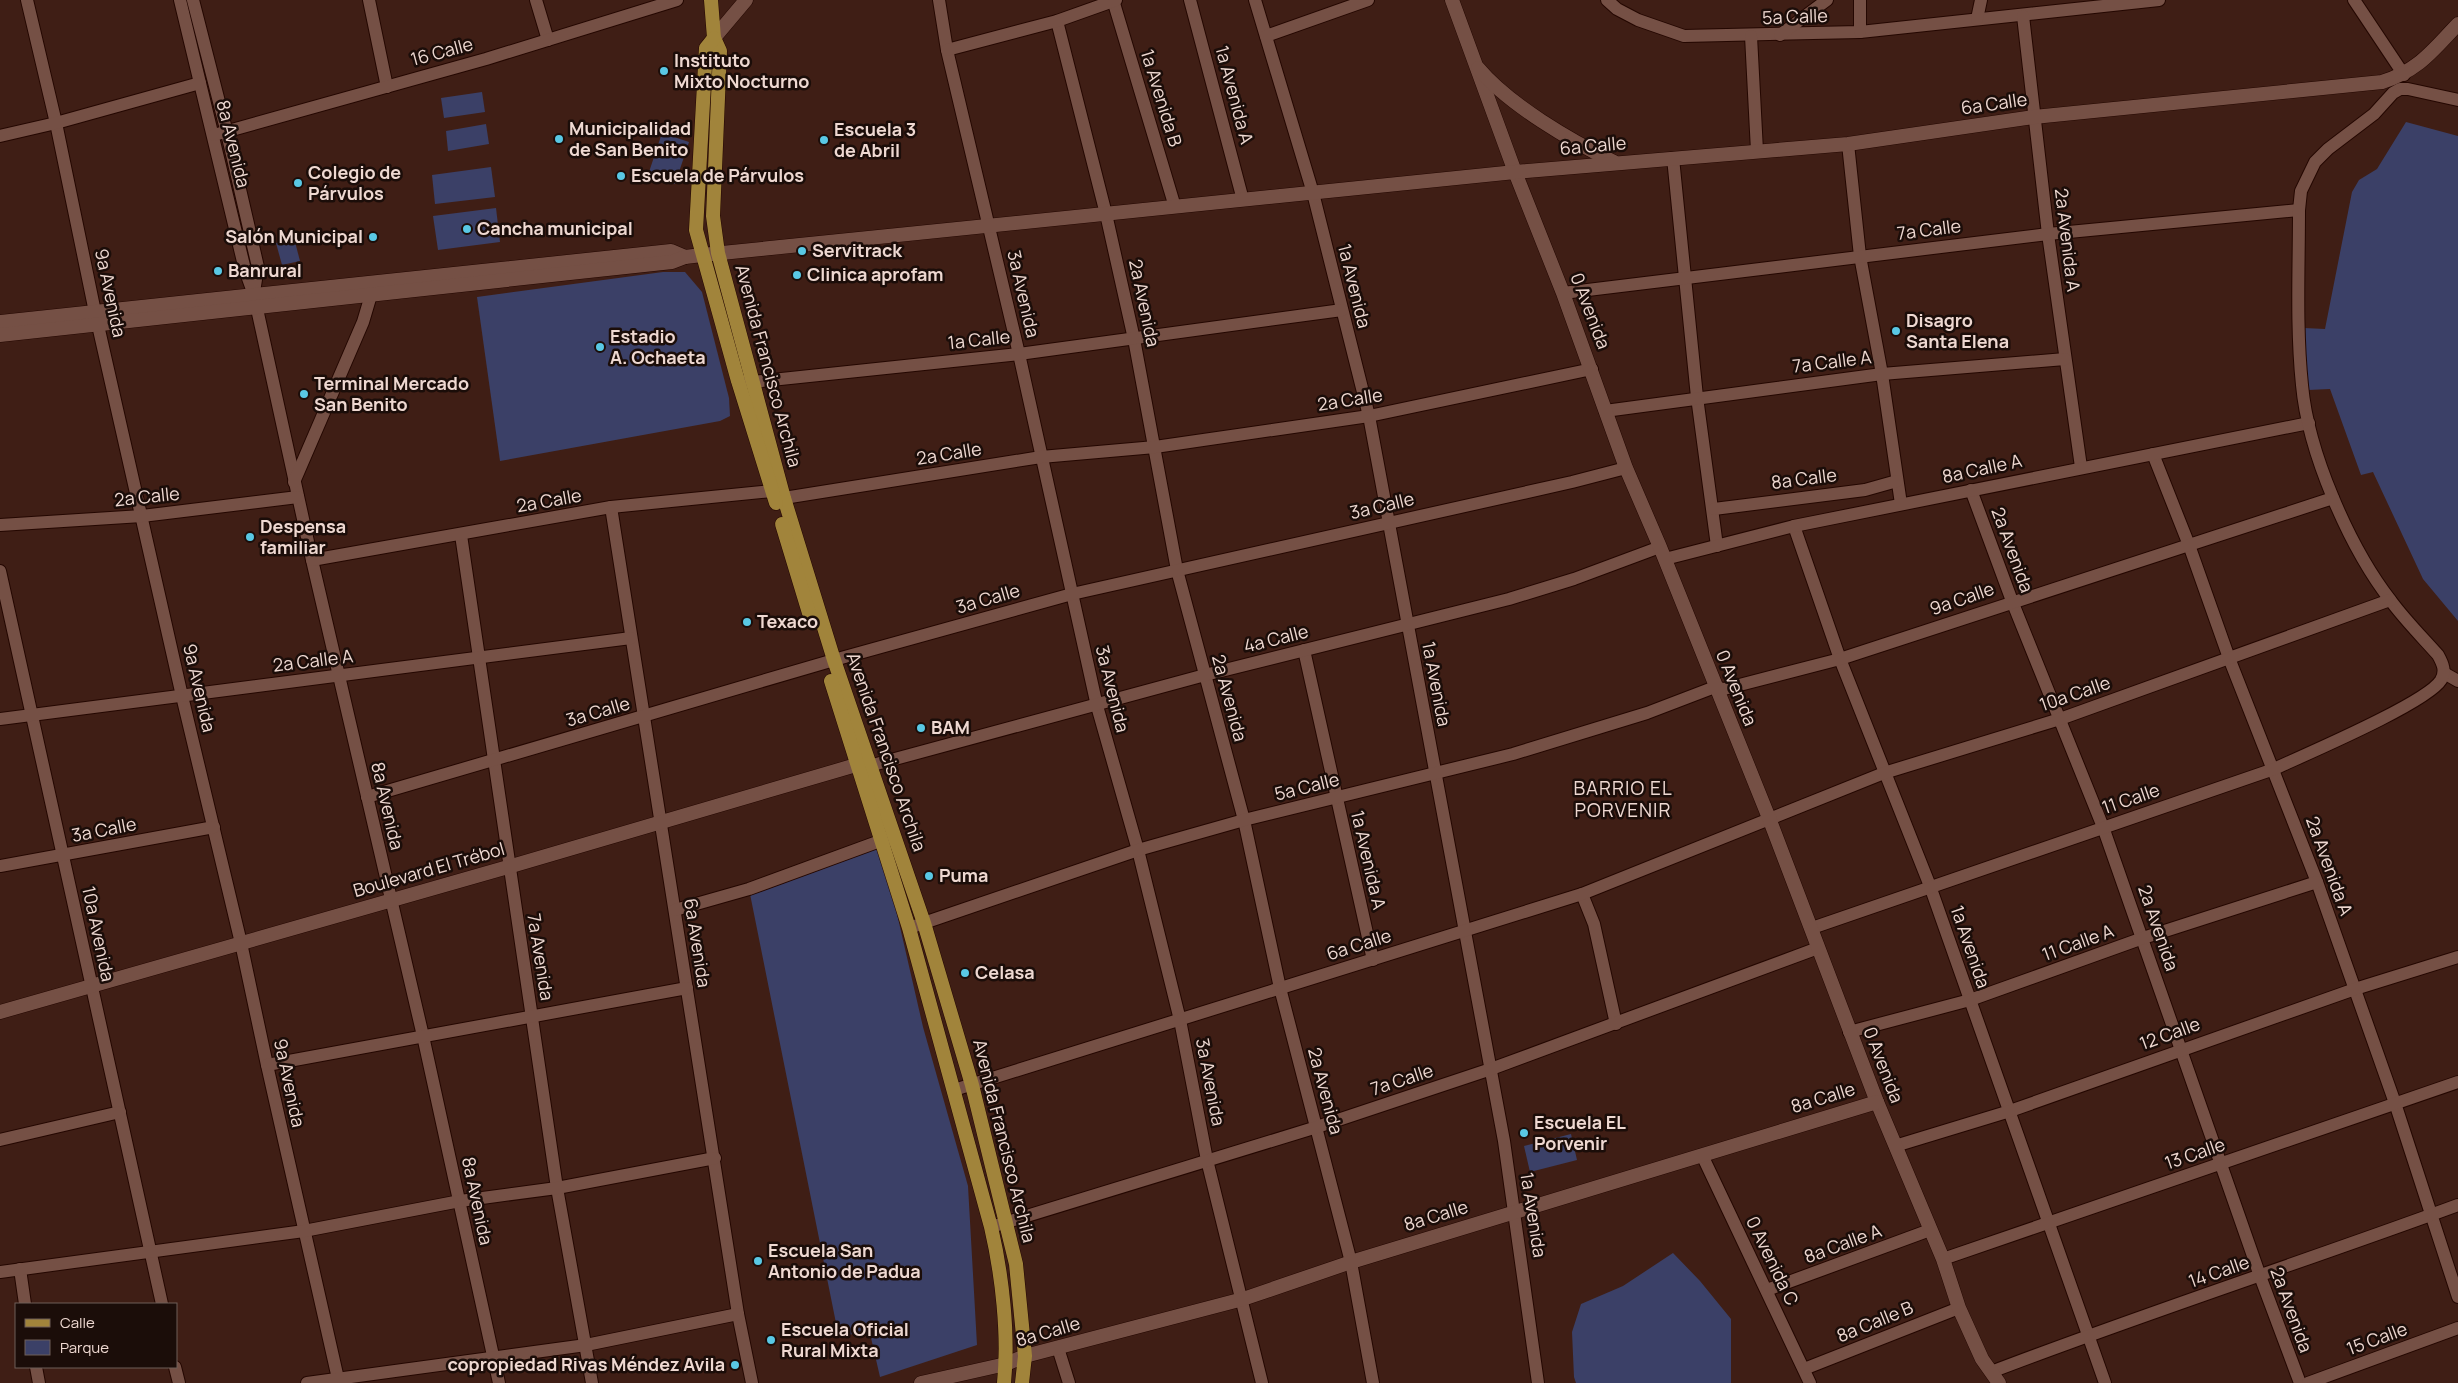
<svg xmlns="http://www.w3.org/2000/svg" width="2458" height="1383" font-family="Manrope,sans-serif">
  <rect width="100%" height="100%" fill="#3f1e15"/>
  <g fill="#3b4067">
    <polygon points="482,92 485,112 444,118 441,98"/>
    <polygon points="2406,122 2458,136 2458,621 2423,579 2373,472 2361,475 2330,389 2308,390 2304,328 2325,329 2352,192 2359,180 2377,169"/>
    <polygon points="486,124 489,144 448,151 446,131"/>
    <polygon points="662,133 689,142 675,184 648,175"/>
    <polygon points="491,167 495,197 435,204 432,175"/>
    <polygon points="496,208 500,242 438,250 433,216"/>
    <polygon points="294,238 300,261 282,265 276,243"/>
    <polygon points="663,272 685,272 702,292 729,398 730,416 720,421 500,461 477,297"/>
    <polygon points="880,840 923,1027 968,1186 977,1345 880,1377 869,1329 839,1338 749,889"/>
    <polygon points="1571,1134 1577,1160 1530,1172 1524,1146"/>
    <polygon points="1673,1253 1700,1281 1731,1319 1731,1383 1576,1383 1574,1377 1572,1332 1581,1304 1623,1286"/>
  </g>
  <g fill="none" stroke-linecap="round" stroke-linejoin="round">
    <defs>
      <g id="minor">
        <polyline points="27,0 56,123 95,312 182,696 241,943 267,1065 339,1383"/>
        <polyline points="180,0 245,270 254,295 312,560 423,1036 499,1383"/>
        <polyline points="193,0 227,133 258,267 254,292"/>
        <polyline points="369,0 387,87"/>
        <polyline points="536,0 548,40"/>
        <polyline points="939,0 947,50 1019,354 1097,706 1138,850 1180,1020 1207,1160 1262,1383"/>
        <polyline points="1113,0 1175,207"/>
        <polyline points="1190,0 1243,200"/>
        <polyline points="1255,0 1313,193 1369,416 1504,1141 1538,1383"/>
        <polyline points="1607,0 1617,9 1638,20 1684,36 1860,32 2159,0"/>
        <polyline points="2354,0 2404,75"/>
        <polyline points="2023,16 2048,234 2081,467"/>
        <polyline points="1977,19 1981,0"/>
        <polyline points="1057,21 1106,214 1134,339 1177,570 1244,820 1280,988 1351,1262 1373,1383"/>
        <polyline points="1860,32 1860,0"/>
        <polyline points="1780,35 1827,0"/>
        <polyline points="1266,36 1368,0"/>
        <polyline points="1751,36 1757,151"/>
        <polyline points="947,50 1057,21 1116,0"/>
        <polyline points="214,135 486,59 677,0"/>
        <polyline points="0,136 56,123 200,83"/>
        <polyline points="1848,144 1860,256 1882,374 1901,504"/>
        <polyline points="1673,158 1697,397 1717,546"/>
        <polyline points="1563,293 2048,234 2299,210"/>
        <polyline points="738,381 753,382 1019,354 1342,310"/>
        <polyline points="1605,411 1882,374 2065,359"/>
        <polyline points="2153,454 2189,545 2229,658 2317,882 2395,1103 2458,1297"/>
        <polyline points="294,482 363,322 371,295"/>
        <polyline points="1971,490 2012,601 2103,827 2260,1276 2300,1383"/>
        <polyline points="611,507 738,1314 752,1383"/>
        <polyline points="1714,509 1865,490 1897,481"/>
        <polyline points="0,525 142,516 298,497"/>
        <polyline points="1794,526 1840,659 1930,886 2105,1383"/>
        <polyline points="461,535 557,1188 592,1383"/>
        <polyline points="1665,559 1794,526 2309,423"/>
        <polyline points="312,560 611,507 772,491 784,498 1041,457 1155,447 1369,416 1592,369"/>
        <polyline points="0,571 162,1304"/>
        <polyline points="1304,650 1373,960"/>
        <polyline points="2444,673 2458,681"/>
        <polyline points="0,719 631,638"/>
        <polyline points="869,766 1205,675 1509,599 1574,579 1660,547"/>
        <polyline points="367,797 834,660 1072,594 1572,482 1626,468"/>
        <polyline points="0,866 214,827"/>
        <polyline points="1582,894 1594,924 1616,1024"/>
        <polyline points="675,910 749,889 891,837"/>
        <polyline points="915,926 1138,850 1244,820 1513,754 1647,713 1715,687 1724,689 1840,659 2333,498"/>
        <path d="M1812 928 2274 769C2304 755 2427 703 2441 680 2446 671 2443 664 2438 655 2422 637 2405 620 2391 601 2349 547 2308 452 2302 385 2296 327 2299 268 2299 210L2301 191 2315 162 2328 149 2374 114 2393 93 2400 89H2408L2458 100"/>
        <polyline points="1849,1032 1970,1000 2143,938 2317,882"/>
        <polyline points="267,1065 687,988"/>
        <polyline points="954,1090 1582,894 1884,773 2060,719 2390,600"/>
        <polyline points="0,1140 120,1112"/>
        <polyline points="1895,1146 2010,1111 2355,989 2458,957"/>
        <polyline points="1702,1155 1810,1383"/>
        <polyline points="991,1227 1317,1127 1491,1069 1818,948"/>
        <polyline points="1943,1259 2458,1082"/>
        <polyline points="20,1269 25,1304"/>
        <polyline points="0,1272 304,1231 460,1201 557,1188 715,1158"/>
        <polyline points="1767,1290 1930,1230"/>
        <polyline points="1058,1348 1069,1383"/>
        <polyline points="36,1367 39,1383"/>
        <polyline points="175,1367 179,1383"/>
        <polyline points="1804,1369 1959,1308"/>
        <path d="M1991 1372C2145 1313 2303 1262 2458 1205"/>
        <polyline points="307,1383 586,1345 738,1314"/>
        <polyline points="2308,1383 2458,1328"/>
      </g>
      <g id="tertiary">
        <polyline points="1452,0 1515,172 1563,293 1626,468 1660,547 1769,818 1877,1102 1943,1259 1959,1308 1982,1359 1999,1383"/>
        <polyline points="714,38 746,0"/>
        <polyline points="0,322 671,251 685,257"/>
        <polyline points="0,335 672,262 685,257 702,255"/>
        <polyline points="921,1383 1006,1364 1025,1356 1243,1299 1351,1262 1877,1102"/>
      </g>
      <g id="secondary">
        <path d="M1478 68C1509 105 1571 141 1614 162"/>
        <path d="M702 255 1515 172 1848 144 2034 117 2382 82C2419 70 2432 51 2458 24"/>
        <polyline points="0,1012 508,867 856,765 868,766"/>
      </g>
      <g id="primary">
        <polyline points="711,0 714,38 720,51 713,216 718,253 784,498 834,660 924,923 972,1085 1016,1264 1025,1356 1022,1383"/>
        <polyline points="714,38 706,48 696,230 738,381 776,503"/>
        <polyline points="782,524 809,613"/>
        <path d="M831 681 909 928 991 1227C1002 1274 1009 1335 1004 1383"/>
      </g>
    </defs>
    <use href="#minor" stroke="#240701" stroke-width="14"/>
    <use href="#tertiary" stroke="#240701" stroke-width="15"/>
    <use href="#secondary" stroke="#240701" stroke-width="15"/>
    <use href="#primary" stroke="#240701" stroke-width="15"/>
    <use href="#minor" stroke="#755045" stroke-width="12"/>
    <use href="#tertiary" stroke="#755045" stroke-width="14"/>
    <use href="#secondary" stroke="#755045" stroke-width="14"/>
    <use href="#primary" stroke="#a1843b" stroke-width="14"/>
  </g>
  <g fill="#59c8e4" stroke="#1b0d09" stroke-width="2">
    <circle cx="664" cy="71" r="5"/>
    <circle cx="559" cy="139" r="5"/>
    <circle cx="824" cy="140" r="5"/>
    <circle cx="621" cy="176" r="5"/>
    <circle cx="298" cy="183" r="5"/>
    <circle cx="467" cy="229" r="5"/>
    <circle cx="373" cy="237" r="5"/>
    <circle cx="802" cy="251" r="5"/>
    <circle cx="218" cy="271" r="5"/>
    <circle cx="797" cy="275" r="5"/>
    <circle cx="1896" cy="331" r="5"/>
    <circle cx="600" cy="347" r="5"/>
    <circle cx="304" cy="394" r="5"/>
    <circle cx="250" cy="537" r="5"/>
    <circle cx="747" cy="622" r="5"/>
    <circle cx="921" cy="728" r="5"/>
    <circle cx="929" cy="876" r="5"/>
    <circle cx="965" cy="973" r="5"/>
    <circle cx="1524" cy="1133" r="5"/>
    <circle cx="758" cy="1261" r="5"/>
    <circle cx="771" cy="1340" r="5"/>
    <circle cx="735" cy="1365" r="5"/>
  </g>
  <g text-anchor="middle" stroke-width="5" stroke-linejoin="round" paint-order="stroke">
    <g font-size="18" fill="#eed8d1" stroke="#1b0d09">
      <text transform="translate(1795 17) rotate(-2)" y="6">5a Calle</text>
      <text transform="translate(442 52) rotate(-15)" y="6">16 Calle</text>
      <text transform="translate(1234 95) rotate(75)" y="6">1a Avenida A</text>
      <text transform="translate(1161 98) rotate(73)" y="6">1a Avenida B</text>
      <text transform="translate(1994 104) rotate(-8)" y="6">6a Calle</text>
      <text transform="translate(233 144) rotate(76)" y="6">8a Avenida</text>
      <text transform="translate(1593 146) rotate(-5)" y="6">6a Calle</text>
      <text transform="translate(1929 230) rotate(-7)" y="6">7a Calle</text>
      <text transform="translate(2067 240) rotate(83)" y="6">2a Avenida A</text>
      <text transform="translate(1354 286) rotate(76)" y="6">1a Avenida</text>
      <text transform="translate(110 293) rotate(78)" y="6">9a Avenida</text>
      <text transform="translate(1023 294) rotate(77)" y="6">3a Avenida</text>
      <text transform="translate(1144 303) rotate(78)" y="6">2a Avenida</text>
      <text transform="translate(1590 311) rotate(69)" y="6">0 Avenida</text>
      <text transform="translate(979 340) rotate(-6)" y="6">1a Calle</text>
      <text transform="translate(1832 362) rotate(-7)" y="6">7a Calle A</text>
      <text transform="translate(768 366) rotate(75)" y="6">Avenida Francisco Archila</text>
      <text transform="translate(1350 400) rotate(-9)" y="6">2a Calle</text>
      <text transform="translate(949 454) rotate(-9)" y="6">2a Calle</text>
      <text transform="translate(1982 469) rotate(-12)" y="6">8a Calle A</text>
      <text transform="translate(1804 479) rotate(-7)" y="6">8a Calle</text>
      <text transform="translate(147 497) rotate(-6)" y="6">2a Calle</text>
      <text transform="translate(549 501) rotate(-10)" y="6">2a Calle</text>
      <text transform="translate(1382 506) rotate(-13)" y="6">3a Calle</text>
      <text transform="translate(2012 550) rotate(70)" y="6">2a Avenida</text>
      <text transform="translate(988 599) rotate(-16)" y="6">3a Calle</text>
      <text transform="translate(1962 599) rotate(-19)" y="6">9a Calle</text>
      <text transform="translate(1276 639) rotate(-14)" y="6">4a Calle</text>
      <text transform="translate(313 661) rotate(-7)" y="6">2a Calle A</text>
      <text transform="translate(1436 684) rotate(79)" y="6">1a Avenida</text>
      <text transform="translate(199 688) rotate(77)" y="6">9a Avenida</text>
      <text transform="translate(1736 688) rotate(68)" y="6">0 Avenida</text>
      <text transform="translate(1112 689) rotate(76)" y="6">3a Avenida</text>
      <text transform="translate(2075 694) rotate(-19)" y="6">10a Calle</text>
      <text transform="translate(1229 698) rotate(75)" y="6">2a Avenida</text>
      <text transform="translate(598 712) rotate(-16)" y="6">3a Calle</text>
      <text transform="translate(886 752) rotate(71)" y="6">Avenida Francisco Archila</text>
      <text transform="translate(1307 787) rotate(-14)" y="6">5a Calle</text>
      <text transform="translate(2131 799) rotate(-19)" y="6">11 Calle</text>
      <text transform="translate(387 806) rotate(77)" y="6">8a Avenida</text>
      <text transform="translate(104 830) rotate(-11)" y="6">3a Calle</text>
      <text transform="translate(1368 860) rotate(77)" y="6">1a Avenida A</text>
      <text transform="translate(2329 866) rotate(70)" y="6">2a Avenida A</text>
      <text transform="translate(429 870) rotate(-16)" y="6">Boulevard El Trébol</text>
      <text transform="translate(2158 928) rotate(71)" y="6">2a Avenida</text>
      <text transform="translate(98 934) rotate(78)" y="6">10a Avenida</text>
      <text transform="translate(697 943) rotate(81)" y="6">6a Avenida</text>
      <text transform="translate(2078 943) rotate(-20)" y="6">11 Calle A</text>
      <text transform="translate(1359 945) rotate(-17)" y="6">6a Calle</text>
      <text transform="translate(1970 947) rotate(71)" y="6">1a Avenida</text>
      <text transform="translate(540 957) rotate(81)" y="6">7a Avenida</text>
      <text transform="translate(2170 1034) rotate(-20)" y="6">12 Calle</text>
      <text transform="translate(1883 1065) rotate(69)" y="6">0 Avenida</text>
      <text transform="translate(1402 1080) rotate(-18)" y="6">7a Calle</text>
      <text transform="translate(1210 1082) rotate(79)" y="6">3a Avenida</text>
      <text transform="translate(289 1083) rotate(78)" y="6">9a Avenida</text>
      <text transform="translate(1325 1091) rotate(75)" y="6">2a Avenida</text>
      <text transform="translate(1823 1098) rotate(-17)" y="6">8a Calle</text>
      <text transform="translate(1004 1141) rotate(76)" y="6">Avenida Francisco Archila</text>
      <text transform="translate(2195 1154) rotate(-19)" y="6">13 Calle</text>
      <text transform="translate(477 1201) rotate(78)" y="6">8a Avenida</text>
      <text transform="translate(1533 1215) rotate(81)" y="6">1a Avenida</text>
      <text transform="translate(1436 1216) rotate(-17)" y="6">8a Calle</text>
      <text transform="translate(1843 1244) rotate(-20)" y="6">8a Calle A</text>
      <text transform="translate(1772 1261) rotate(64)" y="6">0 Avenida C</text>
      <text transform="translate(2219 1272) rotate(-19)" y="6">14 Calle</text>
      <text transform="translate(2291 1310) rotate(70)" y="6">2a Avenida</text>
      <text transform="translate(1875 1322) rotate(-22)" y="6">8a Calle B</text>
      <text transform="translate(1048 1332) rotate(-16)" y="6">8a Calle</text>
      <text transform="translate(2377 1339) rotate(-20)" y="6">15 Calle</text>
    </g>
    <g font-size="18" font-weight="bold" fill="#eed8d1" stroke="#1b0d09" text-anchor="start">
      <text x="674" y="67">Instituto<tspan x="674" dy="21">Mixto Nocturno</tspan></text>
      <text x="569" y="135">Municipalidad<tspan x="569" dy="21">de San Benito</tspan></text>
      <text x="834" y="136">Escuela 3<tspan x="834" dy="21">de Abril</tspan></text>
      <text x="308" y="179">Colegio de<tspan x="308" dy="21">Párvulos</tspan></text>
      <text x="631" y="182">Escuela de Párvulos</text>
      <text x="477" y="235">Cancha municipal</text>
      <text x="363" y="243" text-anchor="end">Salón Municipal</text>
      <text x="812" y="257">Servitrack</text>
      <text x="228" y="277">Banrural</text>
      <text x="807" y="281">Clinica aprofam</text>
      <text x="1906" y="327">Disagro<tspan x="1906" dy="21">Santa Elena</tspan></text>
      <text x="610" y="343">Estadio<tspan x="610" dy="21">A. Ochaeta</tspan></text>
      <text x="314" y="390">Terminal Mercado<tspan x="314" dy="21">San Benito</tspan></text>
      <text x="260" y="533">Despensa<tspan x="260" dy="21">familiar</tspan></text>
      <text x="757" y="628">Texaco</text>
      <text x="931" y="734">BAM</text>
      <text x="939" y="882">Puma</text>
      <text x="975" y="979">Celasa</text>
      <text x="1534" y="1129">Escuela EL<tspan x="1534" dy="21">Porvenir</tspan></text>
      <text x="768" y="1257">Escuela San<tspan x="768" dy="21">Antonio de Padua</tspan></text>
      <text x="781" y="1336">Escuela Oficial<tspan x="781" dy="21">Rural Mixta</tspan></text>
      <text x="725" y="1371" text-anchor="end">copropiedad Rivas Méndez Avila</text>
    </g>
    <g font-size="19" letter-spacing="1" fill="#eed8d1" stroke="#1b0d09">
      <text x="1623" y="795">BARRIO EL<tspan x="1623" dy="22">PORVENIR</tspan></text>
    </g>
  </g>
  <rect x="15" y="1303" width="162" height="65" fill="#1b0d09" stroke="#6f5e59"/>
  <rect x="25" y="1319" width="25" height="8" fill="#a1843b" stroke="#6f5e59"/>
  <text x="60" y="1328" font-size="15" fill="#eed8d1">Calle</text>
  <rect x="25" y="1340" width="25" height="15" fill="#3b4067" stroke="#6f5e59"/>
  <text x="60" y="1353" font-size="15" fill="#eed8d1">Parque</text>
</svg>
